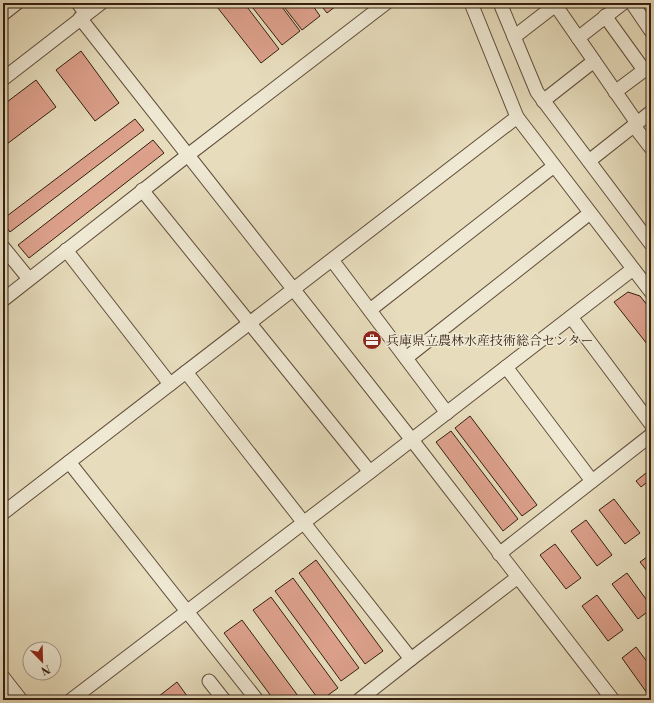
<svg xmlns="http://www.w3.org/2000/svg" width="654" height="703" font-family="'Libre Bodoni','Noto Serif JP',serif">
  <rect width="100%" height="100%" fill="#e7ddbd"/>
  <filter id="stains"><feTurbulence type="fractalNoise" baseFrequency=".005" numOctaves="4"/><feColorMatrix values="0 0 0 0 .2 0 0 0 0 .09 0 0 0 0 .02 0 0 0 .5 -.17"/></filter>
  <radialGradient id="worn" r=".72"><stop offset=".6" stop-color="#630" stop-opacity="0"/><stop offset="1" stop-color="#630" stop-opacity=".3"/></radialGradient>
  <g fill="#dca08b" stroke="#351f10">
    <polygon points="214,3 244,3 279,49 261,63"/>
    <polygon points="249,3 279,3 300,31 282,45"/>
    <polygon points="281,3 311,3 320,16 302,30"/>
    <polygon points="319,3 340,3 327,13"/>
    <polygon points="81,51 119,103 95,121 56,70"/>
    <polygon points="36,80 56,107 3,147 3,105"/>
    <polygon points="135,119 144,130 10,232 3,223 3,219"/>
    <polygon points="153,140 164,153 29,258 18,245"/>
    <polygon points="628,292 640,296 651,310 651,349 614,302"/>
    <polygon points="470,416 537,505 522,516 455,428"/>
    <polygon points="451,431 518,519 503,531 436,442"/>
    <polygon points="651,469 651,479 641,487 636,481"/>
    <polygon points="614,499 640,533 625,544 599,510"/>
    <polygon points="586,520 612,555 597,566 571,531"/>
    <polygon points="555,544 581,578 566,589 540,555"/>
    <polygon points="651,554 651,576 640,562"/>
    <polygon points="316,560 383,651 365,664 299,573"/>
    <polygon points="627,573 651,606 651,609 638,619 612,584"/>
    <polygon points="293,578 359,668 341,681 275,591"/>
    <polygon points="597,595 623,630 608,641 582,606"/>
    <polygon points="271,597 338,688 321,700 319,700 253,610"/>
    <polygon points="242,620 301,700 274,700 224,633"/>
    <polygon points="636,647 651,667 651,690 647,693 622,658"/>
    <polygon points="177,682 190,700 154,700"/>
  </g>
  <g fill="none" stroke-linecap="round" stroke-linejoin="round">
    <defs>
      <g id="service">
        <polyline points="78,3 86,14"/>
        <polyline points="471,3 517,117 651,292"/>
        <polyline points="500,3 537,92 651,244"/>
        <polyline points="554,3 637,123"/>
        <polyline points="632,3 651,31"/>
        <polyline points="3,14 17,3"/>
        <polyline points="605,16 644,70"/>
        <polyline points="80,18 412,440 613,700"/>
        <polyline points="514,37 558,3"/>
        <polyline points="578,38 623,3"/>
        <polyline points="3,79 101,3"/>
        <polyline points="615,92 651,65"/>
        <polyline points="543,101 594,61"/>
        <polyline points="634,126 651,148"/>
        <polyline points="589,161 651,112"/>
        <polyline points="142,190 370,472"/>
        <polyline points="3,247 29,279"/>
        <polyline points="66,250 170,384"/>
        <polyline points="332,260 447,413"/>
        <polyline points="3,300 188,155 386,3"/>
        <polyline points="370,310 554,166"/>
        <polyline points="571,317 651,424"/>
        <polyline points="406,358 590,213"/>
        <polyline points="506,367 592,481"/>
        <polyline points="186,372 304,523 411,659"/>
        <polyline points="69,462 257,700"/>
        <polyline points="3,513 517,117"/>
        <polyline points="499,554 651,435"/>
        <polyline points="3,677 21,700"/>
        <polyline points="209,681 224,700"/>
        <polyline points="71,700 370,472 633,269"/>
        <polyline points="359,700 411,659 518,577"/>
      </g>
    </defs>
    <use href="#service" stroke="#624e3b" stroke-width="15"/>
    <use href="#service" stroke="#efe9d4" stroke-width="13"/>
  </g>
  <defs>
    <symbol id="office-disc" viewBox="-11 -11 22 22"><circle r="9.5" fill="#8f2418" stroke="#efe9d4"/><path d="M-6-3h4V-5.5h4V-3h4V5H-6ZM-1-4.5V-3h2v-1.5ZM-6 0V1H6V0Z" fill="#fff"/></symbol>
  </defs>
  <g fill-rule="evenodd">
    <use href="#office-disc" x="361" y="329" width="22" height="22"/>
  </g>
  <g text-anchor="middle" stroke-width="3.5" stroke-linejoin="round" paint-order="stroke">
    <g font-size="13" fill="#351f10" stroke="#efe9d4" text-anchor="start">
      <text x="386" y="345">兵庫県立農林水産技術総合センター</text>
    </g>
  </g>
  <rect width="654" height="703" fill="none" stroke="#e7ddbd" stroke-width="16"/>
  <rect x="4" y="4" width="646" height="695" fill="none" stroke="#351f10" stroke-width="2"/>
  <rect x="8" y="8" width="638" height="687" fill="none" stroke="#351f10"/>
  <g transform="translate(42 661) rotate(157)"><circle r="19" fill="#efe9d4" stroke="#a59886"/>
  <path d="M0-3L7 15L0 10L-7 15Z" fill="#8f2418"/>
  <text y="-6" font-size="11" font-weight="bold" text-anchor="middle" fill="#351f10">N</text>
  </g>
  <rect width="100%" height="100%" filter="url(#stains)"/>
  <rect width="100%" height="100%" fill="url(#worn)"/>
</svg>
